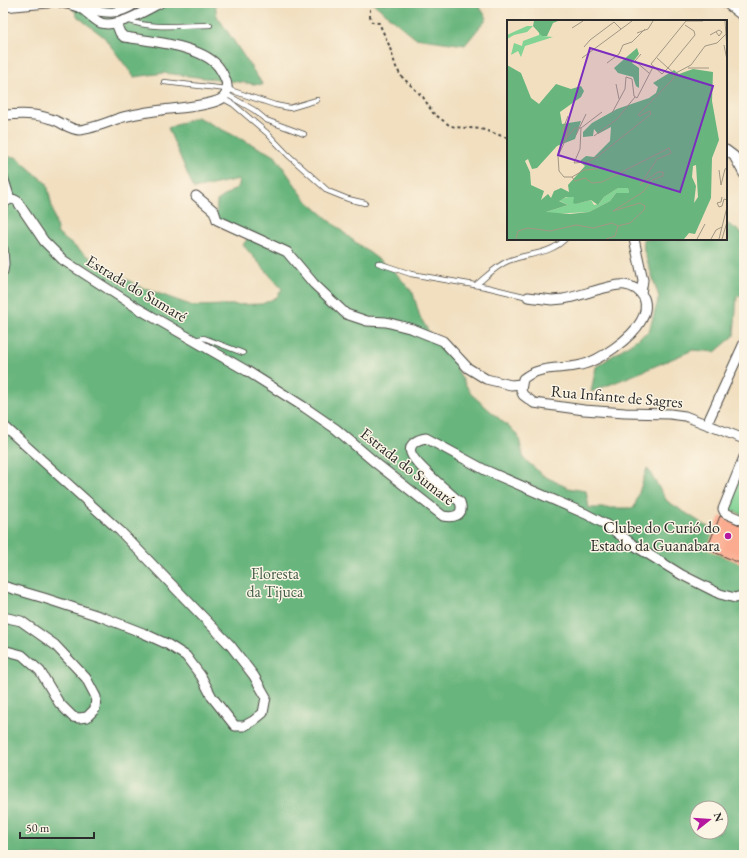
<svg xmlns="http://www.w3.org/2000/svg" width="747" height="858" font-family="'EB Garamond',serif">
  <rect width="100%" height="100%" fill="#fcf5e5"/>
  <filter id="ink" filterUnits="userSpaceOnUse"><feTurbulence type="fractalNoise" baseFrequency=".025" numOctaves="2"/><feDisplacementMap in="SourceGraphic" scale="8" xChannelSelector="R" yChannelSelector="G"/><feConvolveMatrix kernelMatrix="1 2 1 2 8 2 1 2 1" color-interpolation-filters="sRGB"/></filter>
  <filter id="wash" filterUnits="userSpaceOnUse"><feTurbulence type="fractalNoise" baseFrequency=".012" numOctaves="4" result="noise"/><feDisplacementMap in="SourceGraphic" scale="16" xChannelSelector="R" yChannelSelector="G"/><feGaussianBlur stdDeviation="0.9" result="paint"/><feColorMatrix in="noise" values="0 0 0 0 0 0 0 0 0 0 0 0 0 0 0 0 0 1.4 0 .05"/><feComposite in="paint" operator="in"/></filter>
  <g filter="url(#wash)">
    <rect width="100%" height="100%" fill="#f1dfc0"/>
    <polygon fill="#82d394" stroke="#567f60" points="744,463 744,515 728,509"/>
    <g fill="#69b57e" stroke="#4a7054" fill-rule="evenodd">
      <polygon points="70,3 215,3 217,16 263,85 164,73 134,77 104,37 78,17"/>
      <polygon points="373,3 477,3 487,18 465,45 415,38"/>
      <path d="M197 117 275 156 305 199 350 238 394 271 413 293 420 317 432 337 449 349 459 373 471 394 518 435 524 459 544 476 568 488 586 491 589 508H634L647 468 667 501 711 529 744 557V855H3V156L16 157 47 184 58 234 86 255 138 286 193 306 262 304 277 297 282 289 243 245 250 235 216 218 217 201 239 186V179L194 189 168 128ZM697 808H721V832H697Z"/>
      <polygon points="726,223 744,234 744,295 737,296 734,336 715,352 693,350 641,372 591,392 596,367 649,331 659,297 644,251 643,239 726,239"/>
    </g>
    <g id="blocks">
      <polygon fill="#fbac90" points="720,516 744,527 744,565 707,549"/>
    </g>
  </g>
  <g filter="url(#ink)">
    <use href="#blocks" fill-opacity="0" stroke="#494641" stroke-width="1"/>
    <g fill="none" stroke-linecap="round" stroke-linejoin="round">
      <defs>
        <g id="lane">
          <path d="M127 20C151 30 184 25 210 25"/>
          <polyline points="164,82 227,89 275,105 290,108 317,100"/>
          <polyline points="226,94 254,110 266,120 304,134"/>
          <polyline points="222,98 233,104 267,133 288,155 328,191 348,199 365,203"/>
          <polyline points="378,263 411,274 486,287 528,297"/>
          <path d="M476 285C486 277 496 266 508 261 527 253 550 255 565 239"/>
          <polyline points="194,340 204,338 243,353"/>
        </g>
        <g id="street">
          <path d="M62 3C68 4 75 5 80 8 87 11 93 20 101 23 117 28 145 11 160 3"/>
          <polyline points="726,3 744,17"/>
          <polyline points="3,7 48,3"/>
          <path d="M82 8C104 12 116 17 136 3"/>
          <path d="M3 115C20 114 35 113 51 119 59 121 71 130 79 130 91 129 106 123 117 119 131 114 147 112 162 110 175 108 215 106 224 97 231 88 225 77 220 69 206 46 150 41 124 37L120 33 116 23"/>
          <polyline points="726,150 734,156 744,174"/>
          <polyline points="3,177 10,199"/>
          <polyline points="196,196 214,211 217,220 287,252 314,284 346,314 367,321 386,322 413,329 443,341 468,368 486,379 511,385 521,384"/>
          <path d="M3 204C8 200 11 197 17 201L44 241 63 260 139 309 247 371 304 407 336 429 377 464 443 516C453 518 465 516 460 502 449 492 415 465 411 453 408 443 419 439 426 438L485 470 586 514 605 524 635 546 682 575 720 594 735 598 744 595"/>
          <polyline points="634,239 643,280 641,293"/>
          <polyline points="3,249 4,264 3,271"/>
          <path d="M528 297 552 300 563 299C578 297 613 283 625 285 633 286 640 291 644 298 647 305 645 315 641 321 632 338 599 361 581 365 561 370 539 365 523 379L521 390 523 395 534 403 584 410 625 413 670 414 685 416 744 439"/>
          <polyline points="707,424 744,343"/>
          <polyline points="3,425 120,531 231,646 254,676 266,697 263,713 253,721 244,726 235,726 212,697 201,676 186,656 167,644 143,633 102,617 44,598 3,586"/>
          <polyline points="744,457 723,509 725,513 744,521"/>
          <polyline points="3,617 21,621 55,645 86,678 96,697 95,709 87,717 79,718 73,717 59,703 40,671 22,655 3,650"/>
        </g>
      </defs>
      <use href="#lane" stroke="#494641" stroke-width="6"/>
      <use href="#street" stroke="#494641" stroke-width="11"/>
      <polyline stroke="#494641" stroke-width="2" stroke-dasharray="3 3" stroke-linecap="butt" points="370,3 370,16 372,22 379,23 389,45 396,67 401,76 423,97 433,113 449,125 455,127 481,129 508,138"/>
      <use href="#lane" stroke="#fff" stroke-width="4.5"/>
      <use href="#street" stroke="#fff" stroke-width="9"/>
    </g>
  </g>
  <circle fill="#b5179e" stroke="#fcf5e5" stroke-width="1.5" cx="728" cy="536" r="4"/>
  <g text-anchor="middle" stroke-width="3" stroke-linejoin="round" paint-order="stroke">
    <g font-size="16" fill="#2b2b2b" stroke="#fcf5e5">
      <text transform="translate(137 288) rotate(31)" y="6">Estrada do Sumaré</text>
      <text transform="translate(617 396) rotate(5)" y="6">Rua Infante de Sagres</text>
      <text transform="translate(408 466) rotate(38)" y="6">Estrada do Sumaré</text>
    </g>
    <g font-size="16" fill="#2b2b2b" stroke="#fcf5e5" text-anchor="end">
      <text x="720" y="533">Clube do Curió do<tspan x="720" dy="18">Estado da Guanabara</tspan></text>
    </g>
    <g font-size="16" fill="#455d4a" stroke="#fcf5e5">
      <text x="275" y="579">Floresta<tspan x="275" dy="18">da Tijuca</tspan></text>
    </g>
  </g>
  <g transform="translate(507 20)">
    <rect width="220" height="220" fill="#f1dfc0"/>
    <path d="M20 6H26L20 12 7 15 0 19V15ZM32 12 36 16 46 17 18 26 14 37 11 31 4 35 7 23 15 26 16 21 32 15ZM111 168H121L122 173H109L103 181 82 192 43 194 39 192 61 185 51 180 61 177H67L69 184 84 180 87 185 92 184 97 177Z" fill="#82d394"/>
    <path d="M27 1H51L46 3 40 16H35L26 6ZM130 28 132 34 125 43 132 48V68L129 66 126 57 111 53 107 48ZM0 45 14 53 24 78 32 84 49 64 64 69 74 66 77 71 74 77 53 92 55 104 74 101 68 119 50 126 30 148 25 149 21 139 18 141 23 152 24 165 37 171 34 180 41 174 44 178 47 171 54 168 62 172 61 165 78 146 73 142 74 140 79 136 87 137 103 121 104 107 91 114 87 109 86 116 76 117V112L85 103 110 89 142 78 149 73 151 67 146 63 167 50 172 54 186 49 206 52 205 81 212 120 205 138 204 178 188 214 182 213 177 219H0ZM189 145 191 177 187 183 189 166 185 157 186 146ZM111 168H121L122 173H109L103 181 82 192 63 194 39 192 61 185 52 181 59 177H67L66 183 69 184 84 180 91 185 97 177Z" fill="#69b57e" fill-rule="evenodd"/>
    <path fill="none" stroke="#a29784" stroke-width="1" d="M178 1H196M218 1 220 29M65 8 76 1M130 13 141 9 146 1M203 15 212 10 215 12 212 16 209 12M217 25 220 40M77 27 83 20 107 2 114 9M134 34 128 41 142 53M75 38 125 1M150 38 161 48 155 54 144 44 179 1M100 43 112 34 116 25 125 22 138 9M181 48H202M167 54 184 45 198 26 210 23 219 14M109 64 112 79M105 93 118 69 119 57 125 59 127 76 130 78 146 47M60 105 59 119 51 136 52 151 57 157H65M74 108 73 129 67 143 79 142M69 115 79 94M87 116 110 99 128 77M57 118 56 109 61 96M59 118 63 106M59 119 68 108H74L95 92M212 150 214 165 218 149 220 148M215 177 214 182 210 183 212 187 215 186 217 179 220 180M9 219 11 211 21 208 43 211 69 205 86 208 105 203 111 206 123 203 137 190 138 186 133 183 106 191 136 172 145 160 156 156V152H151L133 165 150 139 164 133 162 128 95 162 85 163 78 158 68 161 65 157 77 150 90 149V147L80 142 90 137 144 94 143 91 133 96 131 95 167 58V53L161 48 188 15 187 11 178 5M99 219 108 216 111 206M190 219 198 204M204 219 209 210 215 207M212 219 220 187M215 219 220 202"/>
    <path fill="#7b2cbf" fill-opacity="0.15" stroke="#7b2cbf" stroke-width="2" d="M83 28 206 66 173 172 51 135Z"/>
    <rect width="220" height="220" fill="none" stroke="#2b2b2b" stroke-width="2"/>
  </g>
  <rect width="747" height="858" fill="none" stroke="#fcf5e5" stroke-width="16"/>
  <g transform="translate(709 820) rotate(73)"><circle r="19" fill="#fcf5e5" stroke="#a8a49b"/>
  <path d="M0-3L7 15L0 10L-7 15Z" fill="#b5179e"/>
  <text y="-6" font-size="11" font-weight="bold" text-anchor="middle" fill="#2b2b2b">N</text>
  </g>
  <path d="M20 832v6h74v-6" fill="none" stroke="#2b2b2b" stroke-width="2"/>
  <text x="26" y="832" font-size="12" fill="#2b2b2b" stroke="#fcf5e5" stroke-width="3" paint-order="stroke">50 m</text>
</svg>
